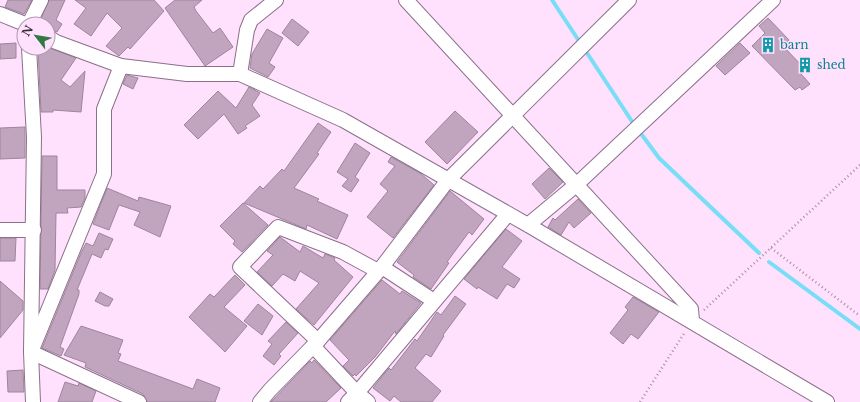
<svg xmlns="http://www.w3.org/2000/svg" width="860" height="402" font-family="'Libre Baskerville',serif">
  <rect width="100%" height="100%" fill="#ffe1fd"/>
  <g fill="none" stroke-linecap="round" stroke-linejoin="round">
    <g stroke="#78def7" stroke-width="4">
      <polyline points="552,0 579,41"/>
      <polyline points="587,53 633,123"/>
      <polyline points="642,135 659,158 759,253"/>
      <polyline points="769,262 860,329"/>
    </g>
  </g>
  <g fill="#c1a5bf" stroke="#9f849d">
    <polygon points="8,0 32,0 24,14 5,7"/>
    <polygon points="49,0 65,0 56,20 62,24 57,32 48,28 48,24 39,23"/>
    <polygon points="75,0 154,0 164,11 130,49 128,47 119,56 106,46 122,28 107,13 91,36 74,24 86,8"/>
    <polygon points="175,0 202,0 194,7 196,11 213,33 220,28 233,47 205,66 165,8"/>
    <polygon points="768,18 789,40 783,46 806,70 801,74 810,84 802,90 800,87 795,90 752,46 765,33 759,26"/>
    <polygon points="292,19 309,32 298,46 282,33"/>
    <polygon points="267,29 283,38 269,63 275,67 268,77 250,68 252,54"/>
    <polygon points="16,43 16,58 0,59 0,44"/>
    <polygon points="740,43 750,53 725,75 716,66"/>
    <polygon points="38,48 50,48 76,58 61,80 70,87 85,71 81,112 53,110 53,112 41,112"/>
    <polygon points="127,75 138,78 133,89 123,84"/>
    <polygon points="249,87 260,93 252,105 260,116 245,126 247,128 238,134 224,114 198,139 184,125 218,91 236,108"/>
    <polygon points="455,111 478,132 447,164 425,142"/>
    <polygon points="318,123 331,132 317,153 319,154 294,188 319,199 317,201 348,215 337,239 307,225 306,229 244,203 260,186 263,189 282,169 284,171"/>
    <polygon points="25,127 25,158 0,159 0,128"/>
    <polygon points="355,143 370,153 355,177 359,180 351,192 342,186 348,179 337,172"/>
    <polygon points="42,156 57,156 57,190 85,190 85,198 81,207 67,208 68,213 56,213 55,270 48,289 40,289"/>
    <polygon points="391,157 420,173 434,185 393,238 367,217 388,191 380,184 395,166 388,162"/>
    <polygon points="549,168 563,182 545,199 532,184"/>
    <polygon points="107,188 138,201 139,197 171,206 160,237 134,225 140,212 119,205 109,230 93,224"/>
    <polygon points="450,191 484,219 472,235 469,232 447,262 449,263 431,289 413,277 414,275 397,262"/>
    <polygon points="578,199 591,213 574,228 569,222 561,235 548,227 553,218 555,220"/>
    <polygon points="243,203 268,225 242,252 233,244 235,241 220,226"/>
    <polygon points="506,229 522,241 502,267 520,279 514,288 507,284 497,299 478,287 477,289 464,279"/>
    <polygon points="99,233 113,239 108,250 105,249 101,258 92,254 77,290 79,290 79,294 60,347 64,349 61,356 42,348 81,253 86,243 93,246"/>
    <polygon points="280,237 300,252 303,246 323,258 325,254 335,258 334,260 353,277 314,325 296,309 319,283 300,271 295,281 283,274 272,286 257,272 273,255 267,251"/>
    <polygon points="0,238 16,238 15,261 0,261"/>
    <polygon points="235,275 245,285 224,307 247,326 225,352 189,317 210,294 214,297"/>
    <polygon points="382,280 400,294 402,291 421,303 396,334 395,331 375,357 356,376 355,374 353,376 343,366 349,360 330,340"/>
    <polygon points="0,281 23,301 23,310 0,338"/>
    <polygon points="100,292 113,299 109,306 105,306 95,301"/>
    <polygon points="455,296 466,304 443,335 444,336 431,357 426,354 415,368 441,391 432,402 401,402 394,396 390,401 373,388 389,368 391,370 415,339 417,341 437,312 441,315"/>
    <polygon points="633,297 659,312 638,339 631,334 623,344 610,333 628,310 625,307"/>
    <polygon points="258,304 273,316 262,335 244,321"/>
    <polygon points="286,322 298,333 279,354 281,356 274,365 263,356 272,344 268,341"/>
    <polygon points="81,326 123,340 118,353 121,354 118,361 193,389 197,379 220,388 215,402 147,402 143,394 85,367 86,363 64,355"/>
    <polygon points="314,360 341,388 326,402 271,402 310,361 312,363"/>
    <polygon points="23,370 24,392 8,392 7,371"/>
    <polygon points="65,382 78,386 79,383 96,391 92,402 58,402"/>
  </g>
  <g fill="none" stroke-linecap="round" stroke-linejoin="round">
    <defs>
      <g id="minor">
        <polyline points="406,0 691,309 692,321"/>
        <polyline points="0,14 25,24"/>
        <polyline points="29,24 41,0"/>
        <polyline points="48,37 56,42 121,66 187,74 240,74 343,120 528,225 827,402"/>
        <polyline points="29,48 34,137 31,352 33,402"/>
        <polyline points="121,66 104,109 104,174 31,352 139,402"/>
        <polyline points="240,74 247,30 251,20 276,0"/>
        <polyline points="528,225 576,185 773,0"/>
        <polyline points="0,230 34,230"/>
        <polyline points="382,267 434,301"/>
        <polyline points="318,341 240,267 278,227 343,252 378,271"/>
        <polyline points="313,346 357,393 508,214"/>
        <polyline points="260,402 270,390 318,341 382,267 448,180 629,0"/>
        <polyline points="348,402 357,393 368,402"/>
      </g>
    </defs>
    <use href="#minor" stroke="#8a7088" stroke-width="16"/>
    <g stroke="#a48fa2" stroke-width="2.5" stroke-dasharray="1 3" stroke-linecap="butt">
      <polyline points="771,248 860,316"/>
      <polyline points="704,310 860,165"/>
      <polyline points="640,402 685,332"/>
    </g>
    <use href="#minor" stroke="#fff" stroke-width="14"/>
  </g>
  <defs>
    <symbol id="building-bare" viewBox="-9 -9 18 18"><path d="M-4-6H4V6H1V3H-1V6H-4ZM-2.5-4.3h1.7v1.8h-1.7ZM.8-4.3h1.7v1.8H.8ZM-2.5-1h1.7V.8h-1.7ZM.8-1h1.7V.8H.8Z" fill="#0f9aa8" stroke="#ffe1fd" stroke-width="2.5" paint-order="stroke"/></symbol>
  </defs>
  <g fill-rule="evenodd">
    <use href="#building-bare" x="757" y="34" width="22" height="22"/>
    <use href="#building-bare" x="794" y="54" width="22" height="22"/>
  </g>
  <g text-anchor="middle" stroke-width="3" stroke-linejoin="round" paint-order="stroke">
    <g font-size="12" fill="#0d838f" stroke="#ffe1fd" text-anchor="start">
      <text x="780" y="49">barn</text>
      <text x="817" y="69">shed</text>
    </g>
  </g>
  <g transform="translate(36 36) rotate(301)"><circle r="19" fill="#ffe1fd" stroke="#af99ae"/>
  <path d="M0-3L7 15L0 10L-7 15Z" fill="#327844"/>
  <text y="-6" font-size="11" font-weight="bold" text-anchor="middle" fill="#382d37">N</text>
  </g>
</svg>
